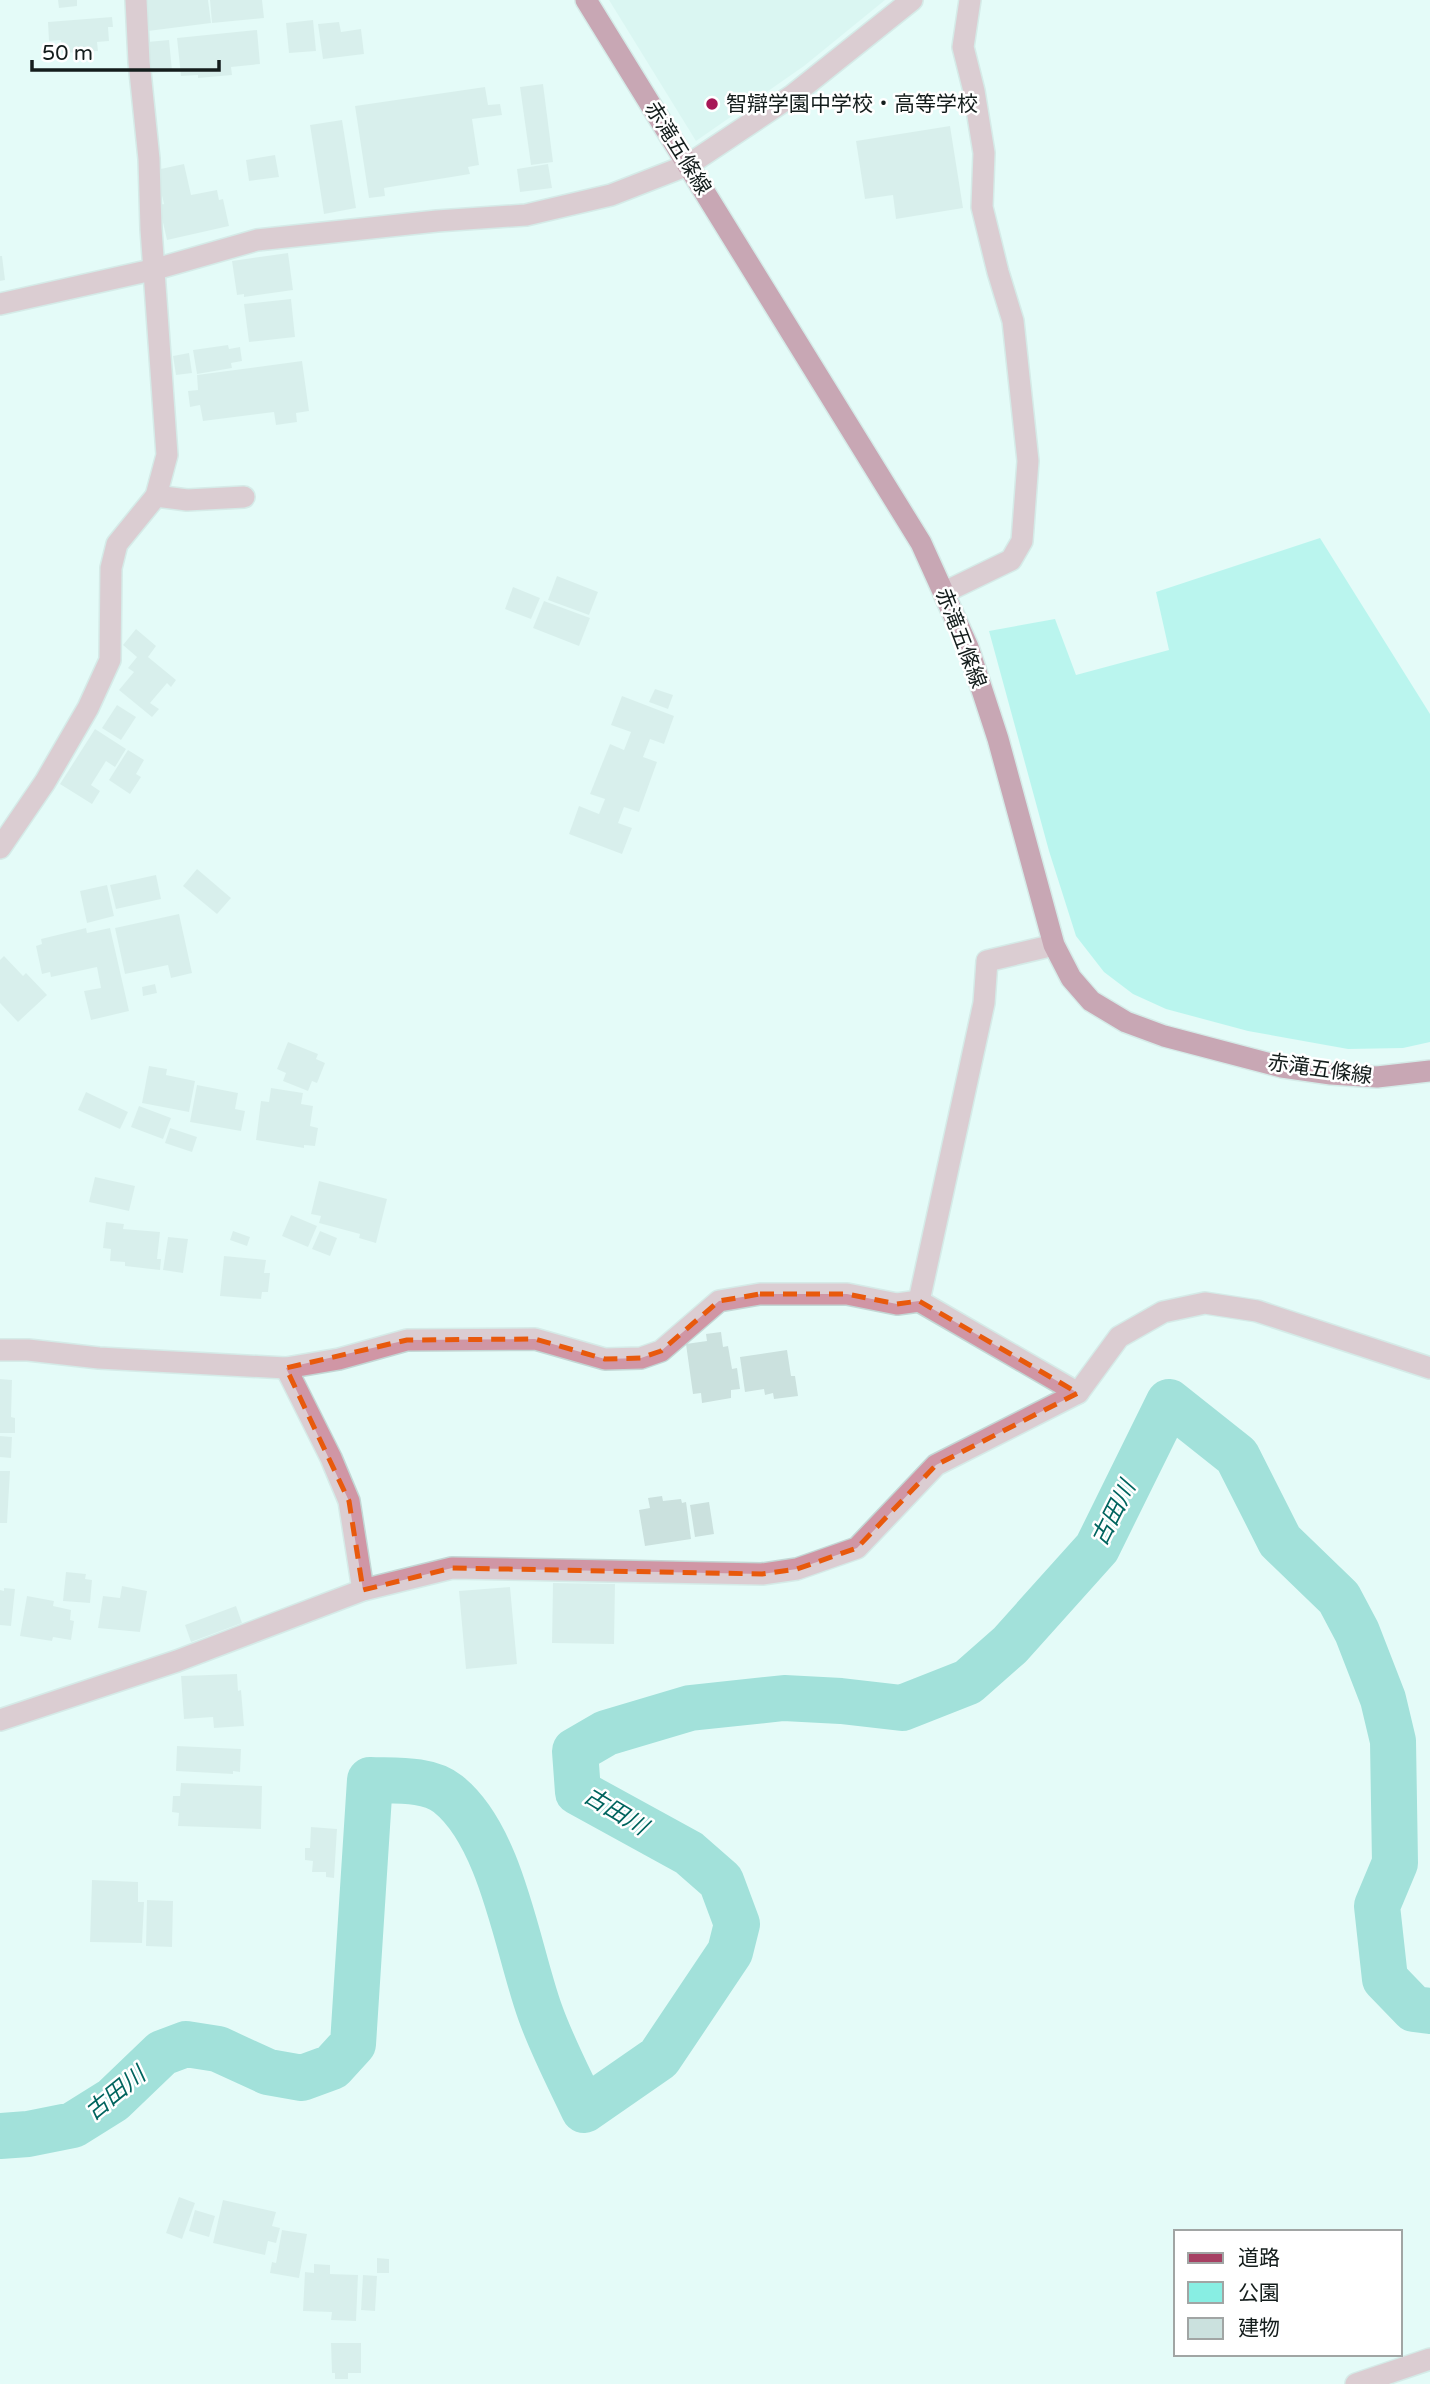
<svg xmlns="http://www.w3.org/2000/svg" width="1430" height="2384" font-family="'Varela Round','Noto Sans JP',sans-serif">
  <rect width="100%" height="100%" fill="#e4fbf8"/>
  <polygon fill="#cfefeb" points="609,0 885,0 804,66 696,141"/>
  <polygon fill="#88eee3" points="1320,538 1430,714 1430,1042 1403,1048 1348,1049 1248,1031 1166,1009 1133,994 1104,972 1076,936 1049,851 989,631 1055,619 1076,675 1169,650 1156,592"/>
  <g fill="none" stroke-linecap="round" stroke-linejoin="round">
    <path stroke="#52c1b7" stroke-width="46" d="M0 2136 28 2134 73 2125 113 2100 162 2053 186 2044 218 2049 268 2072 302 2078 332 2067 353 2044 370 1780C394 1781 428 1778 448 1794 502 1837 517 1948 540 2012 552 2046 569 2078 584 2110L659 2058 730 1952 737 1924 721 1881 689 1853 578 1792 575 1751 606 1733 690 1708 784 1698 841 1701 902 1708 968 1682 1010 1645 1097 1548 1169 1402 1237 1456 1280 1541 1339 1598 1357 1632 1383 1699 1393 1741 1395 1863 1377 1906 1385 1979 1414 2009 1430 2011"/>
  </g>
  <g fill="#cbe1de">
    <polygon points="58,0 77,0 77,6 59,8"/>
    <polygon points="144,0 208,0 211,23 148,31"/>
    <polygon points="210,0 262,0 264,18 212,23"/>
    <polygon points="112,17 113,27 108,27 109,41 97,42 98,51 62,53 61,40 49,41 48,22"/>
    <polygon points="313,20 316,51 289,53 286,23"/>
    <polygon points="339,22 341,32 361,29 364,54 323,59 318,24"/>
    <polygon points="257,30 260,64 231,67 232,75 198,78 198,75 181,76 177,38"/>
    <polygon points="169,40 172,71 149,73 147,42"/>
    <polygon points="543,84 553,162 531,165 520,87"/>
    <polygon points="485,87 488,105 500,104 502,115 472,119 479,165 468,167 470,174 384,188 385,196 369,198 355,106"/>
    <polygon points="342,120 356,208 324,214 310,125"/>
    <polygon points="950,126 963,208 896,219 893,195 865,199 856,141"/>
    <polygon points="275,155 279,177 249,181 246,160"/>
    <polygon points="184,164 191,195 217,190 219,200 223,199 229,226 167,240 159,205 164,204 156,170"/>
    <polygon points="548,164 552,188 520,192 517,169"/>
    <polygon points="288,253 293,290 244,297 244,294 237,295 232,261"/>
    <polygon points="0,256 2,256 5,280 0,281"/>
    <polygon points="291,299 295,337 249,342 244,304"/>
    <polygon points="228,345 229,349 240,347 242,361 231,363 232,368 197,374 193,350"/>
    <polygon points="189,353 192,373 176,375 173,356"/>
    <polygon points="302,361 309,411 296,413 297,422 276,425 274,412 203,421 200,405 190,407 188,391 198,390 197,375"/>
    <polygon points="557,576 598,592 589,615 548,600"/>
    <polygon points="513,587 540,598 531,619 505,609"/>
    <polygon points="544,601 590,618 579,646 533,628"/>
    <polygon points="136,629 156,646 148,657 176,680 171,687 167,683 150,703 159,709 152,717 119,690 134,672 128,668 137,657 123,645"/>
    <polygon points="655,689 673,695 668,709 649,702"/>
    <polygon points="622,696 674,716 664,744 650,739 643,757 657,762 639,812 624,807 618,823 632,828 622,854 569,834 579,806 599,814 605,799 590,794 610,744 624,750 631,732 611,725"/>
    <polygon points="117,705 136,717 121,740 102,728"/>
    <polygon points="95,729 126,749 115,767 106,761 91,785 100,791 92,804 60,784"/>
    <polygon points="128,750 144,760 136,774 141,777 130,794 109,780"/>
    <polygon points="197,869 231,898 217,914 183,886"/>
    <polygon points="156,875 161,899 116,909 110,885"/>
    <polygon points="107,885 114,916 87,923 80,891"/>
    <polygon points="179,914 192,973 171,978 168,965 125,974 115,928"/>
    <polygon points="86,928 87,933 110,928 129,1011 91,1020 84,991 101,988 97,967 51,977 50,972 42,974 36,946 42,944 41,939"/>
    <polygon points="4,956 23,976 26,973 47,995 18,1022 0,1003 0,960"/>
    <polygon points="155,984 157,993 143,996 142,987"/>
    <polygon points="288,1042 318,1054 316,1059 325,1063 317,1083 312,1081 308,1091 283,1081 286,1073 277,1069"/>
    <polygon points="149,1066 167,1069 166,1075 195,1081 189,1112 142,1103"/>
    <polygon points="197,1085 238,1093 235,1109 245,1111 241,1131 190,1122"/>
    <polygon points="271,1088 303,1093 301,1104 313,1106 310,1126 318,1128 315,1146 304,1145 304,1148 256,1140 261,1101 269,1102"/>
    <polygon points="86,1092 128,1112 120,1129 78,1110"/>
    <polygon points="139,1106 171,1118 163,1139 131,1127"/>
    <polygon points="170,1128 197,1137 192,1152 165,1143"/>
    <polygon points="95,1177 135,1186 129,1211 89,1202"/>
    <polygon points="319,1181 387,1199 376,1243 359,1238 360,1234 319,1223 321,1216 311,1214"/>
    <polygon points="291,1215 317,1226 308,1247 282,1236"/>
    <polygon points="106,1222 124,1224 123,1229 160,1232 157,1259 161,1259 160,1270 125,1266 125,1262 110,1261 111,1249 103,1248"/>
    <polygon points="233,1231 250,1237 247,1246 230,1240"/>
    <polygon points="320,1231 337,1238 330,1256 312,1249"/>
    <polygon points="168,1237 188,1239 183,1273 163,1270"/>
    <polygon points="224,1256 266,1260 264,1273 270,1273 268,1292 262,1292 261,1299 220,1296"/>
    <polygon points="721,1332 723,1347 728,1346 732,1369 737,1368 740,1389 731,1390 731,1398 702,1403 701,1393 693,1394 686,1344 707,1341 706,1334"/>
    <polygon points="787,1350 791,1376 795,1376 798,1396 774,1399 773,1393 765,1395 764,1389 745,1392 740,1357"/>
    <polygon points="0,1379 12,1380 11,1417 15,1418 15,1433 0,1433"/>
    <polygon points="0,1436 12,1437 11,1458 0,1457"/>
    <polygon points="0,1471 10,1471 7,1523 0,1523"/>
    <polygon points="662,1496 663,1501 681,1499 682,1503 686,1502 691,1539 645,1546 639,1510 650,1508 648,1498"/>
    <polygon points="709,1502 714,1534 695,1537 690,1505"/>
    <polygon points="66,1572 86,1574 85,1579 92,1580 90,1603 63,1601"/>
    <polygon points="553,1583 615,1584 614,1644 552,1643"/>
    <polygon points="122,1586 147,1591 140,1632 98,1628 103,1596 120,1598"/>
    <polygon points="510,1587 517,1664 466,1669 459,1591"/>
    <polygon points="4,1588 15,1589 11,1626 0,1625 0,1590 4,1591"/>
    <polygon points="27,1596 54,1601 53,1606 71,1610 70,1620 74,1621 71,1640 53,1637 52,1641 20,1636"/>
    <polygon points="236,1606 242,1623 191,1642 185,1625"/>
    <polygon points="237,1674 238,1691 241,1690 244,1726 214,1728 213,1717 184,1719 181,1676"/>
    <polygon points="177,1746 241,1749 240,1772 233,1771 233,1774 176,1771"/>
    <polygon points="181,1783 262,1786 261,1829 178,1826 179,1813 172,1812 173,1796 180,1796"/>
    <polygon points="311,1827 337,1829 334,1878 326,1877 326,1872 312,1872 313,1861 305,1860 305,1848 310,1848"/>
    <polygon points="92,1880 138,1882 138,1902 144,1902 142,1943 90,1942"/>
    <polygon points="147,1900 173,1901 172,1947 146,1946"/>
    <polygon points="179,2197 195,2203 182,2239 166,2233"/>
    <polygon points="223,2200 276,2212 272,2226 280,2228 276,2243 268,2241 265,2255 213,2243"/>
    <polygon points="195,2210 215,2216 209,2237 189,2231"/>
    <polygon points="282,2230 307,2234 299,2278 270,2273 272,2262 276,2263"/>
    <polygon points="377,2258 389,2259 389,2273 377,2273"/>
    <polygon points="314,2264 330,2265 330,2274 358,2275 356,2321 331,2320 332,2312 303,2311 305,2272 314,2273"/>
    <polygon points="363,2275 377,2276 375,2311 361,2310"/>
    <polygon points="331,2343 361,2343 361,2373 348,2373 348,2379 335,2379 335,2373 332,2373"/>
  </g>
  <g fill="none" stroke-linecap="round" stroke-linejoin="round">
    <defs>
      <g id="minor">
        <polyline points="0,304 156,269 257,240 437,221 526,215 611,195 688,165 793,95 912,0"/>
        <polyline points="156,496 187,500 244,497"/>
        <polyline points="945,592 1011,560 1022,541 1028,461 1013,321 998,272 982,207 984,153 974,91 963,47 970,0"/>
        <polyline points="0,848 45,782 88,708 110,660 111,568 117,544 156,496 167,455 151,229 149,159 139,62 136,0"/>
        <polyline points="919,1301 984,1003 987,961 1054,945"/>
        <polyline points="0,1350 28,1350 99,1358 286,1368 339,1359 407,1340 535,1339 605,1359 641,1358 661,1351 719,1301 760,1294 847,1294 897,1304 919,1301 1078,1393"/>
        <polyline points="286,1368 331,1458 349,1501 363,1590"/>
        <polyline points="0,1720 177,1661 363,1590 452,1568 762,1574 797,1569 857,1548 936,1465 1078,1393 1119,1337 1163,1312 1205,1303 1257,1311 1430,1368"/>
        <polyline points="1356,2384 1430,2359"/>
      </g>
      <polyline id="major" points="586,0 921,543 968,647 998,739 1054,945 1071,978 1091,1001 1126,1022 1164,1036 1282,1067 1331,1074 1377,1077 1430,1071"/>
    </defs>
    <use href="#minor" stroke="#c3d7d5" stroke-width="24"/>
    <use href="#major" stroke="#c3d7d5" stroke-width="24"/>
    <use href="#minor" stroke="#d096a5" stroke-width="21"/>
    <use href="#major" stroke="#a64063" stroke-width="21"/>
  </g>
  <path d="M0 0H1430V2384H0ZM760 1294H847L897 1304 919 1301 1078 1393 936 1465 857 1548 797 1569 762 1574 452 1568 363 1590 349 1501 286 1368 407 1340 535 1339 605 1359 641 1358 661 1351 719 1301Z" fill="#e4fbf8" fill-opacity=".55" fill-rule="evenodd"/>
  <path fill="none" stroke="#e8590c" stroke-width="5" stroke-dasharray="14 9" stroke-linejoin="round" d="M760 1294H847L897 1304 919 1301 1078 1393 936 1465 857 1548 797 1569 762 1574 452 1568 363 1590 349 1501 286 1368 407 1340 535 1339 605 1359 641 1358 661 1351 719 1301Z"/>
  <circle fill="#a71756" stroke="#fff" stroke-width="2.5" cx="712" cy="104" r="7"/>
  <g text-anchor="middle" stroke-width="5" stroke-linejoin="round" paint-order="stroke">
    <g font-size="21" fill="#141d1c" stroke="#fff" text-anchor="start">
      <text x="726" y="111">智辯学園中学校・高等学校</text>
    </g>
    <g font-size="21" fill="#141d1c" stroke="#fff">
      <text transform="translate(678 148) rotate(58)" y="7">赤滝五條線</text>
      <text transform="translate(961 638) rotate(69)" y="7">赤滝五條線</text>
      <text transform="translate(1320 1069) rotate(8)" y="7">赤滝五條線</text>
    </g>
    <g font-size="23" font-style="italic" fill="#00645e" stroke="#fff">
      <text transform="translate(1113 1513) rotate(-63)" y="8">古田川</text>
      <text transform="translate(616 1811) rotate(31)" y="8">古田川</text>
      <text transform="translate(115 2093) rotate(-39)" y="8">古田川</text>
    </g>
  </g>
  <rect x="1174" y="2230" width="228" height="126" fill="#ffffff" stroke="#a1a5a4" stroke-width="2"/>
  <rect x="1188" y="2253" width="35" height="10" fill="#a64063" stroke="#a1a5a4" stroke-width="2"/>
  <text x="1238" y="2265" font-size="21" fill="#141d1c">道路</text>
  <rect x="1188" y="2282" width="35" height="21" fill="#88eee3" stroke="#a1a5a4" stroke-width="2"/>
  <text x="1238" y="2300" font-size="21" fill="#141d1c">公園</text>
  <rect x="1188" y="2318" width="35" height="21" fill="#cbe1de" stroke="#a1a5a4" stroke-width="2"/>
  <text x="1238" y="2335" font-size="21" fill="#141d1c">建物</text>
  <path d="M32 60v10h187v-10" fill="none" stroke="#141d1c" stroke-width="3.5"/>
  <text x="42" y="60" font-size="21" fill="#141d1c" stroke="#ffffff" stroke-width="5" paint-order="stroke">50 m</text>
</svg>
